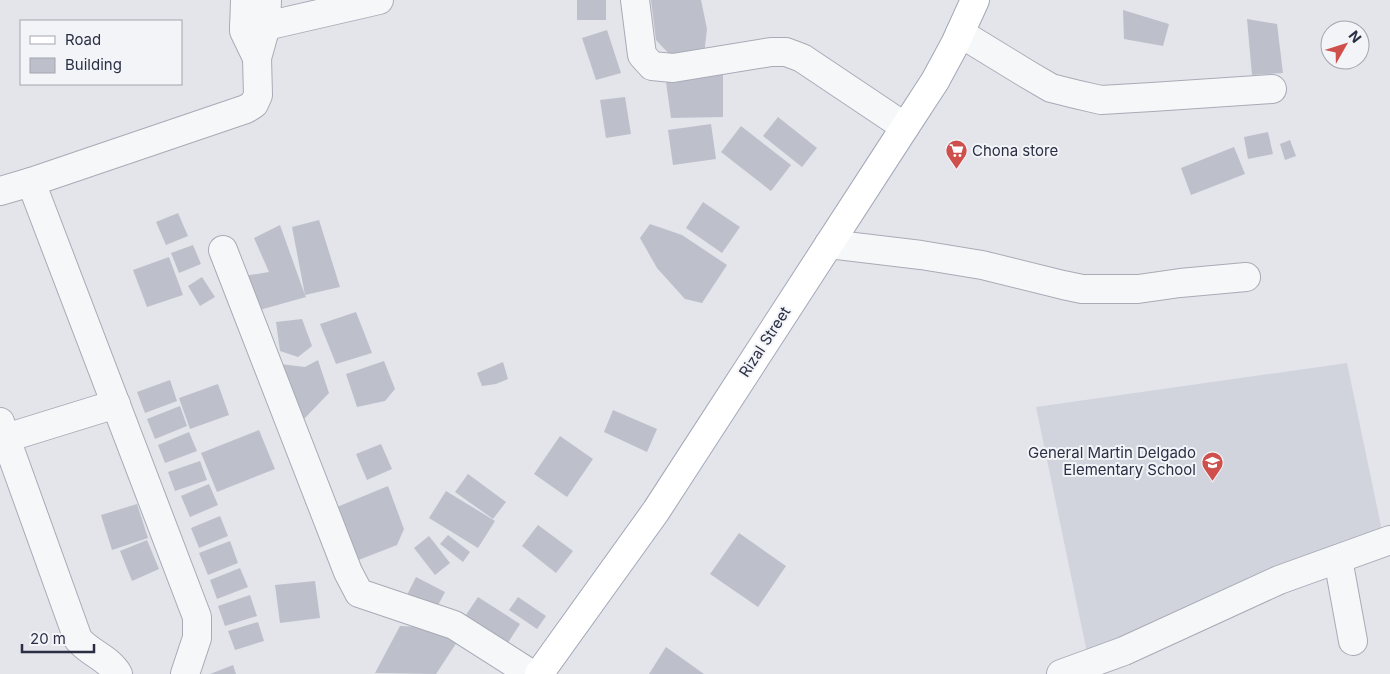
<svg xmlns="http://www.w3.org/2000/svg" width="1390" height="674" font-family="Inter,sans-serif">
  <rect width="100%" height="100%" fill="#e3e5eb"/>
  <polygon fill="#d1d4dd" points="1347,363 1387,555 1090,667 1036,407"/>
  <g fill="#bdc0cb">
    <rect x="577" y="0" width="29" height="20"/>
    <polygon points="651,0 701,0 707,29 704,55 672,57 656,40"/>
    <polygon points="1123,10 1169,24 1163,46 1124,39"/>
    <polygon points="1247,19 1277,24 1283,73 1252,75"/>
    <polygon points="607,30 621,73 596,80 582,38"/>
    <polygon points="723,69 723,117 671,118 666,82"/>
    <polygon points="625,97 631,134 606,138 600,100"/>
    <polygon points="778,117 817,148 802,167 763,136"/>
    <polygon points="711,124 716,159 673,165 668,130"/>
    <polygon points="741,126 791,165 771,191 721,152"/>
    <polygon points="1268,132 1273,154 1248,159 1244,137"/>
    <polygon points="1290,140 1296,156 1285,160 1280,144"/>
    <polygon points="1234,147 1245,174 1191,195 1181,168"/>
    <polygon points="703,202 740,227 722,253 686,228"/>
    <polygon points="178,213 188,236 166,245 156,222"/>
    <polygon points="319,220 340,287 305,295 306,297 256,311 238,277 269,272 254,238 280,225 305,295 292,227"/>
    <polygon points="650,224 682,235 727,265 702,303 685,299 657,268 640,238"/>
    <polygon points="193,245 201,264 179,273 171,253"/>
    <polygon points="169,257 183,295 147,307 133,270"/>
    <polygon points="202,277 215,297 200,306 188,286"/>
    <polygon points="356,312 372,353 336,364 320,324"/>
    <polygon points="302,319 312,346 298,357 280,351 276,322"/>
    <polygon points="318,360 329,393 304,419 293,406 280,364 305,367"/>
    <polygon points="384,361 395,389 385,401 357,407 346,374"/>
    <polygon points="503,362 508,379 496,384 482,386 477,373"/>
    <polygon points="170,380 177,401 145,413 137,392"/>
    <polygon points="218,384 229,415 190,429 179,398"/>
    <polygon points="180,406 187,426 155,439 147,419"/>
    <polygon points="613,410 657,429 647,452 604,432"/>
    <polygon points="259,430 275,469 217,492 201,453"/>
    <polygon points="189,432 197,451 165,463 158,445"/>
    <polygon points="560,436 593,459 567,497 534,474"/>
    <polygon points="381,444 392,469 367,480 356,454"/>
    <polygon points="200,461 207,480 175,491 168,472"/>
    <polygon points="468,474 506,502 493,519 455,492"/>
    <polygon points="209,484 218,505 190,517 181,496"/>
    <polygon points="388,486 404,529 397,545 356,561 337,507"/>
    <polygon points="446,491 495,521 478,548 429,518"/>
    <polygon points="137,504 148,538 112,550 101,515"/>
    <polygon points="220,516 228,536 199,548 191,528"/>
    <polygon points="538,525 573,551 556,573 522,546"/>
    <polygon points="739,533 786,566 758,607 710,574"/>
    <polygon points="448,535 470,552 463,562 440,544"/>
    <polygon points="429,536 450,563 435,575 414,548"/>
    <polygon points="147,540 159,569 132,581 120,551"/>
    <polygon points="230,541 238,563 208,575 199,553"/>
    <polygon points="240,568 248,587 217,599 210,580"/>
    <polygon points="416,577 445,592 436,609 407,595"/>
    <polygon points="315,581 320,618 280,623 275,585"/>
    <polygon points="250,595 257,616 225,626 218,606"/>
    <polygon points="478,597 520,624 504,649 462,621"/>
    <polygon points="518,597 546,616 537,629 509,610"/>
    <polygon points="258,622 264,641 235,650 228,631"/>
    <polygon points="400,626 422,627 457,642 436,674 375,673"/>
    <polygon points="666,647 704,674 649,674"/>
    <polygon points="233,665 236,674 210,674"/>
  </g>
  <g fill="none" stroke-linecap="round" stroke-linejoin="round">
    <defs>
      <g id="minor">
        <polyline points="245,0 244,31 257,58 266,26 267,0"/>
        <polyline points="635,0 642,55 652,66 673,68 771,52 786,52 802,58 905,127"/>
        <polyline points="244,26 266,26 379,0"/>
        <polyline points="960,33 1027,74 1051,88 1075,94 1101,100 1152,97 1272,89"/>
        <polyline points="31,182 197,617 197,638 185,674"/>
        <polyline points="0,191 31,182 246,109 254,104 258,95 257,58"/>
        <polyline points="829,244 921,255 982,265 1063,285 1082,289 1138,289 1180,283 1246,277"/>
        <polyline points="223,250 348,572 359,593 454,625 531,674"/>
        <path d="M0 422 78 639C89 653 109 658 118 674"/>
        <polyline points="6,438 116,404"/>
        <polyline points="1338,559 1353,641"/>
        <polyline points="1061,674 1124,651 1279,580 1390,540"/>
      </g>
      <polyline id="major" points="539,674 656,511 905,127 935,81 955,44 975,0"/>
    </defs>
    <use href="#minor" stroke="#a8abb6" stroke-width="30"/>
    <use href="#major" stroke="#a3a7b7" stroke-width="30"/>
    <use href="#minor" stroke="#f6f7f9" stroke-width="28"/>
    <use href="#major" stroke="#fff" stroke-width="28"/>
  </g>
  <defs>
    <symbol id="supermarket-pin" viewBox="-11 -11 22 30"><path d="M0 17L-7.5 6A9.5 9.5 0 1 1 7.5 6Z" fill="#ce4f4b" stroke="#f3f4f8"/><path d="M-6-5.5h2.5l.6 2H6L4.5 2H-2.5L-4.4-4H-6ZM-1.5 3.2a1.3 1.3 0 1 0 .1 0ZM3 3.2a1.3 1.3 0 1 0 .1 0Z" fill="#fff"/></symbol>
    <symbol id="school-pin" viewBox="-11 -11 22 30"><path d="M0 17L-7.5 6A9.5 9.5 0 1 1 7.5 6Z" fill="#ce4f4b" stroke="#f3f4f8"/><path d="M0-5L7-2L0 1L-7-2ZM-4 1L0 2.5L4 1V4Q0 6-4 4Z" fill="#fff"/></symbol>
  </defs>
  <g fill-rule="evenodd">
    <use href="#supermarket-pin" x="944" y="138" width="25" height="34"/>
    <use href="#school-pin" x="1200" y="450" width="25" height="34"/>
  </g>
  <g text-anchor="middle" stroke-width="4" stroke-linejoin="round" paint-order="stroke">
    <g font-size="15" fill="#2b2f44" stroke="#f3f4f8" text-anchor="start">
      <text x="972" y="156">Chona store</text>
      <text x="1196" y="458" text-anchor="end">General Martin Delgado<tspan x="1196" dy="17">Elementary School</tspan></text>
    </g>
    <g font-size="15" fill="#2b2f44" stroke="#f3f4f8">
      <text transform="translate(765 342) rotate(-57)" y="5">Rizal Street</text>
    </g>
  </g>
  <rect x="20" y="20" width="162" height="65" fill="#f3f4f8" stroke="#a3a5b0"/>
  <rect x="30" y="36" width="25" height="8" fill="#ffffff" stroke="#a3a5b0"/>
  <text x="65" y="45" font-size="15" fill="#2b2f44">Road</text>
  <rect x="30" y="58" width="25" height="15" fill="#bdc0cb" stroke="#a3a5b0"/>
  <text x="65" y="70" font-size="15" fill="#2b2f44">Building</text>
  <g transform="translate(1345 45) rotate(51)"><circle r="24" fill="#f3f4f8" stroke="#a3a5b0"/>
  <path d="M0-4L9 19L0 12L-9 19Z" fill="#ce4f4b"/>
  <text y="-8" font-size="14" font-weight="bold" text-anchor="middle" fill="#2b2f44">N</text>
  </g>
  <path d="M22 644v8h72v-8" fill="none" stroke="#2b2f44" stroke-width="2.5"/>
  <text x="30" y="644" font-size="15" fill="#2b2f44" stroke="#f3f4f8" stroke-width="4" paint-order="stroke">20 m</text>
</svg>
